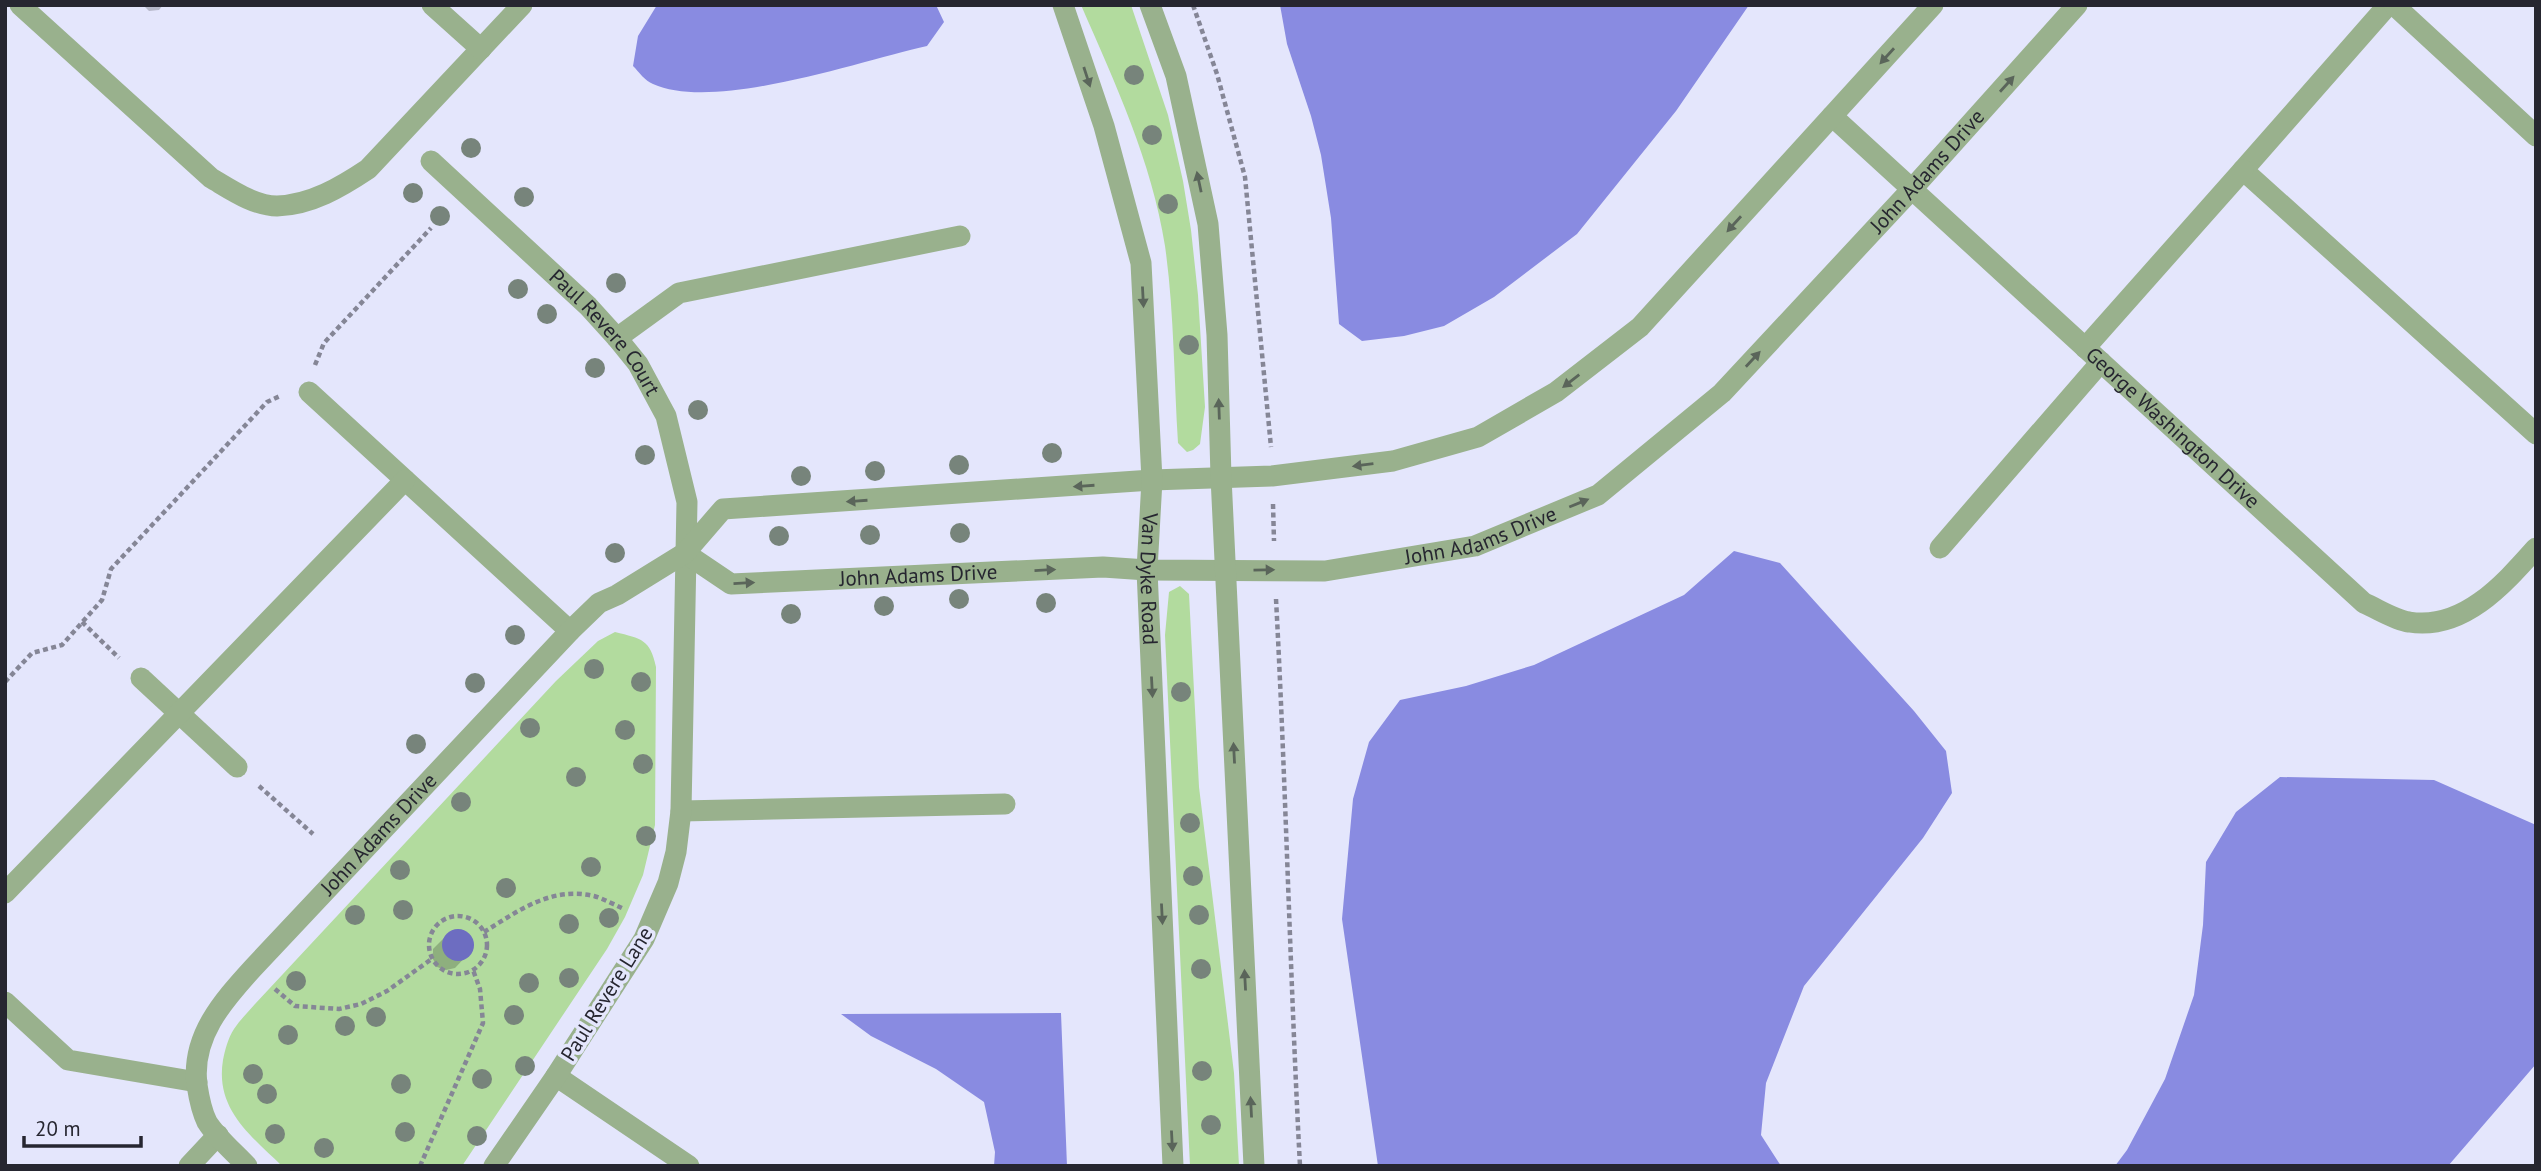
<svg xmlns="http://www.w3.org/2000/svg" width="2541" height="1171" font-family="'PT Sans',sans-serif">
  <rect width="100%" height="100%" fill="#e4e6fc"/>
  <g fill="#b2db9e">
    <path d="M1081 5H1131L1168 115 1183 181 1191 230 1198 295 1205 407 1200 444 1193 450 1187 452 1178 443C1174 379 1174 309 1165 246 1152 162 1115 83 1081 5Z"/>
    <polygon points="1180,586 1189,594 1199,787 1234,1073 1239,1166 1190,1166 1165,635 1169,592"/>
    <path d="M615 632C642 639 650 639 656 667L655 825 643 875 625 917 607 949 462 1166H282C250 1135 215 1109 223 1060 225 1050 228 1038 234 1029 240 1020 248 1012 255 1004L556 681 598 641Z"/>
  </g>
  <g fill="#898be1">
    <path d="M657 5H936L944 22 927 46C860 61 715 112 653 84 645 81 639 72 633 66L638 36Z"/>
    <polygon points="1280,5 1749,5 1676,111 1577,234 1494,297 1444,326 1404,336 1362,341 1339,324 1331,218 1321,155 1311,116 1287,44"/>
    <polygon points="1734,551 1780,563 1914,711 1946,751 1952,793 1923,838 1804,986 1766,1083 1761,1135 1781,1166 1378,1166 1342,919 1353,799 1369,742 1400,700 1466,686 1534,665 1684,595"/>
    <polygon points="2280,777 2434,780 2536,825 2536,1064 2448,1166 2115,1166 2127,1150 2165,1079 2194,995 2203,925 2206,862 2236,812"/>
    <polygon points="1061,1013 1067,1166 994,1166 995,1152 984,1102 936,1069 871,1036 841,1014"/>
  </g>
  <g fill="#0003">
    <polygon points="143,5 163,5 159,10 149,11"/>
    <polygon points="459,930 468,934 472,942 471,951 455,968 446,970 437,967 433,959 433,949 450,932"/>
  </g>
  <circle fill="#6d6dc1" cx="458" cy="945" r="16"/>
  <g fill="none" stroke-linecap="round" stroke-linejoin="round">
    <g stroke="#858696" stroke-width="4.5" stroke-dasharray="5 3.5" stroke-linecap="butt">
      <polyline points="1193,5 1217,74 1245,177 1271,447"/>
      <polyline points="315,365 324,343 431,228"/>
      <polyline points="1273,504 1274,541"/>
      <path d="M1276 599C1286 788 1290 977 1300 1166"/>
      <polyline points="82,622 119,658"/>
      <polyline points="5,682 32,653 62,645 102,600 111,569 267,402 280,396"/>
      <polyline points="259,786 313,834"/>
      <circle cx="458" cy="945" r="29"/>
      <path d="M484 932C518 911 551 886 594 896 604 899 615 905 624 909"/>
      <polyline points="275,989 295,1006 339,1009 361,1004 387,991 433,958"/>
      <polyline points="420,1166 483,1023 480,989 473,970"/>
    </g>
    <g stroke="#99b18d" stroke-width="21">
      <path d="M20 5 211 178C230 189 254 206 277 206 311 205 341 187 368 169L522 5"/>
      <polyline points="432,5 481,49"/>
      <polyline points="2388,5 2243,170 2536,434"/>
      <polyline points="617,338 679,293 960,236"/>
      <polyline points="2085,348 2243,170"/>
      <polyline points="309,392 570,631"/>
      <polyline points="1940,548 2101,362"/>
      <polyline points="141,678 237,767"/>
      <polyline points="681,811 1005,804"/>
      <polyline points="5,893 405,480"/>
      <polyline points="5,1002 68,1060 197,1082"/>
      <polyline points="556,1076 689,1166"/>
      <polyline points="189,1166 218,1135"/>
    </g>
    <g stroke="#99b18d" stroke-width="21">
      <polyline points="2394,5 2536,136"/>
      <path id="s1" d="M1832 116 2364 603C2378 609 2395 620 2409 622 2463 631 2504 584 2536 548"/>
      <path id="s2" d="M431 161 588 306 617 338 638 364 666 416 687 502 681 811 676 852 668 883 644 939 556 1076 494 1166"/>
      <path id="s3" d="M685 553 731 584 1103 567 1147 570 1325 571 1475 546 1598 495 1722 393 1912 189 2077 5"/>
      <path id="s4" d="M247 1166C234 1152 217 1138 207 1122 201 1110 199 1098 197 1085 191 1037 222 1002 253 968L570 631 599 603 617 595 685 553 723 509 1152 480 1272 476 1393 461 1478 437 1556 392 1640 327 1933 5"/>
    </g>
    <g stroke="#99b18d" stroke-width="21">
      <path id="s5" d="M1063 5 1104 126 1141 263 1152 480 1147 570 1173 1166"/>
      <polyline points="1150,5 1176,76 1208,224 1217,335 1221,477 1254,1166"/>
    </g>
  </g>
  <g fill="#77847b">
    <circle cx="1134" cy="75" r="10"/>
    <circle cx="1152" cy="135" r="10"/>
    <circle cx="471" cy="148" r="10"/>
    <circle cx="413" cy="193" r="10"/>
    <circle cx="524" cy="197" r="10"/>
    <circle cx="1168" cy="204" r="10"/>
    <circle cx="440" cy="216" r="10"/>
    <circle cx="616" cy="283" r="10"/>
    <circle cx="518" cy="289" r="10"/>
    <circle cx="547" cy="314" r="10"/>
    <circle cx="1189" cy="345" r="10"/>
    <circle cx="595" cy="368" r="10"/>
    <circle cx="698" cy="410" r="10"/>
    <circle cx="1052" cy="453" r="10"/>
    <circle cx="645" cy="455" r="10"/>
    <circle cx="959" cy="465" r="10"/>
    <circle cx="875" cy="471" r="10"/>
    <circle cx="801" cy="476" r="10"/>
    <circle cx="960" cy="533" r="10"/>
    <circle cx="870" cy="535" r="10"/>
    <circle cx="779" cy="536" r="10"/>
    <circle cx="615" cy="553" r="10"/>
    <circle cx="959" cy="599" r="10"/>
    <circle cx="1046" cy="603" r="10"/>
    <circle cx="884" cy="606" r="10"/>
    <circle cx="791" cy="614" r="10"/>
    <circle cx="515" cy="635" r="10"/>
    <circle cx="594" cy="669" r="10"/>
    <circle cx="641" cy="682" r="10"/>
    <circle cx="475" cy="683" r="10"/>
    <circle cx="1181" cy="692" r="10"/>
    <circle cx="530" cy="728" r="10"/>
    <circle cx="625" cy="730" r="10"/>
    <circle cx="416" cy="744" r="10"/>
    <circle cx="643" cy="764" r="10"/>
    <circle cx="576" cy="777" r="10"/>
    <circle cx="461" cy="802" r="10"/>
    <circle cx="1190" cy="823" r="10"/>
    <circle cx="646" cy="836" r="10"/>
    <circle cx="591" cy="867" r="10"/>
    <circle cx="400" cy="870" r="10"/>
    <circle cx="1193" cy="876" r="10"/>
    <circle cx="506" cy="888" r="10"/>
    <circle cx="403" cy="910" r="10"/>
    <circle cx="355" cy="915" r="10"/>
    <circle cx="1199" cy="915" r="10"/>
    <circle cx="609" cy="918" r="10"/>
    <circle cx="569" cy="924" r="10"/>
    <circle cx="1201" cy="969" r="10"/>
    <circle cx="569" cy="978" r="10"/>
    <circle cx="296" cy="981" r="10"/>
    <circle cx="529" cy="983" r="10"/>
    <circle cx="514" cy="1015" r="10"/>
    <circle cx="376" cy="1017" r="10"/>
    <circle cx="345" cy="1026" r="10"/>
    <circle cx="288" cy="1035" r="10"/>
    <circle cx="525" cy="1066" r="10"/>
    <circle cx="1202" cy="1071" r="10"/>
    <circle cx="253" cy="1074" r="10"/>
    <circle cx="482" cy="1079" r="10"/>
    <circle cx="401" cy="1084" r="10"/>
    <circle cx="267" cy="1094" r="10"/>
    <circle cx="1211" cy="1125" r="10"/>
    <circle cx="405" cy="1132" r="10"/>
    <circle cx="275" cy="1134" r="10"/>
    <circle cx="477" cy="1136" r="10"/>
    <circle cx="324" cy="1148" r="10"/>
  </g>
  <defs><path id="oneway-solid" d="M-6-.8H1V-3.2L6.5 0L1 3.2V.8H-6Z" transform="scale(1.75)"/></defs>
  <g fill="#5a655a">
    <use href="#oneway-solid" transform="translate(1887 56) rotate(132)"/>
    <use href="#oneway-solid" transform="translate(1087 77) rotate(72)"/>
    <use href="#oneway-solid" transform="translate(2007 84) rotate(-48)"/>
    <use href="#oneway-solid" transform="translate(1199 182) rotate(-102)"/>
    <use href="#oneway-solid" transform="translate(1734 224) rotate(132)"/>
    <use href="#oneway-solid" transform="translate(1143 297) rotate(87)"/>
    <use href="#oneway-solid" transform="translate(1753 359) rotate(-47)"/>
    <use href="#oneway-solid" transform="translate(1571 381) rotate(142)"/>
    <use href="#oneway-solid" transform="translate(1219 409) rotate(-92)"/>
    <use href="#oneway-solid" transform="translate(1363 465) rotate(173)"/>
    <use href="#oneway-solid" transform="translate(1084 486) rotate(176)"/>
    <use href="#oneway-solid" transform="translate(857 501) rotate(176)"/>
    <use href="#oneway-solid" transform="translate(1579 503) rotate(-22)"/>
    <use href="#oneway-solid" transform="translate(1045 570) rotate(-3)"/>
    <use href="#oneway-solid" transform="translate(1264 570) rotate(-1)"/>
    <use href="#oneway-solid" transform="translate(744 583) rotate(-3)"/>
    <use href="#oneway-solid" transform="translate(1152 687) rotate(87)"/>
    <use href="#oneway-solid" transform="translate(1234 753) rotate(-93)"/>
    <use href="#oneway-solid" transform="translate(1162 914) rotate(87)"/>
    <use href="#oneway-solid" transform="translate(1245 980) rotate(-93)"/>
    <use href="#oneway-solid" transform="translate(1251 1107) rotate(-93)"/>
    <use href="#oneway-solid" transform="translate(1172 1141) rotate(87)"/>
  </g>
  <g text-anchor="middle" stroke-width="7" stroke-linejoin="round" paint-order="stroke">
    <g font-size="21" fill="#262630" stroke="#e4e6fc">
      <text dy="7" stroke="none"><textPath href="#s3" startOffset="1398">John Adams Drive</textPath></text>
      <text dy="7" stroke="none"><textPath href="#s2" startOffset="245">Paul Revere Court</textPath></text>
      <text dy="7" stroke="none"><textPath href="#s1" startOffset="462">George Washington Drive</textPath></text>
      <text dy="7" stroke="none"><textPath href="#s3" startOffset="810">John Adams Drive</textPath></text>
      <text dy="7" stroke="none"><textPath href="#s3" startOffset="243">John Adams Drive</textPath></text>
      <text dy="7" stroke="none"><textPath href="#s5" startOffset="586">Van Dyke Road</textPath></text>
      <text dy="7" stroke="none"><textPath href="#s4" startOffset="416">John Adams Drive</textPath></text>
      <text transform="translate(607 994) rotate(-58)" y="7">Paul Revere Lane</text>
    </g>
  </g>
  <rect width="2541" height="1171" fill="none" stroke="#262630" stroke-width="14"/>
  <path d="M24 1136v10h117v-10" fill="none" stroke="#262630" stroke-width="3.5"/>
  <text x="35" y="1136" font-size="21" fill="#262630" stroke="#e4e6fc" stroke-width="5" paint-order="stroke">20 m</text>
</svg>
